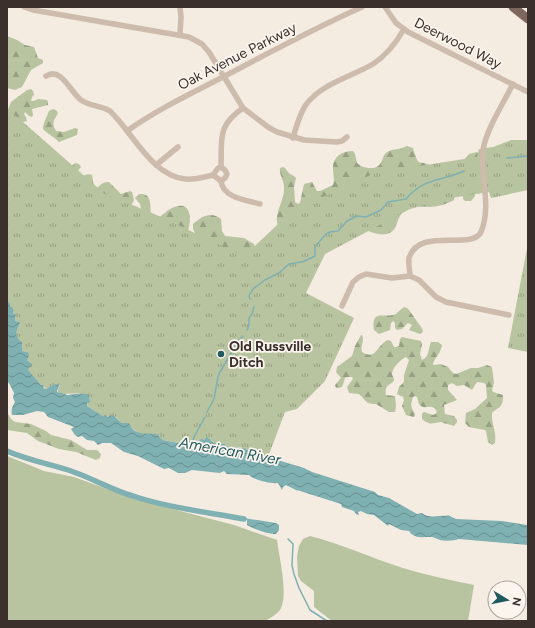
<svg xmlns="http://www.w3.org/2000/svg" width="535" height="628" font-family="Figtree,sans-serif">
  <defs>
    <pattern id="forest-firs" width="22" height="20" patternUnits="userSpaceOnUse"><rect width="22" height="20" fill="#b8c4a0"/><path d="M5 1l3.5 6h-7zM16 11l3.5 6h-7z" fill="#97a083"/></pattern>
    <pattern id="park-tufts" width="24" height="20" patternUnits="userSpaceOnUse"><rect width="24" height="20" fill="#b8c4a0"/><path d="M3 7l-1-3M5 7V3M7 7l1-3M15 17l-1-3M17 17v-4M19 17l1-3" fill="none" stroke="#97a083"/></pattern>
    <pattern id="water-waves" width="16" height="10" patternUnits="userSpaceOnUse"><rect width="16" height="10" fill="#7fb0b2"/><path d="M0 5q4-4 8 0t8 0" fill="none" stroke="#699091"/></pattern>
  </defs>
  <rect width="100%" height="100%" fill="#f4ebe1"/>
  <g fill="#b8c4a0">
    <path d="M7 456 44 471 74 477 138 500 234 525 277 540C279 557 289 596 280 610 276 615 270 618 265 621H7Z"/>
    <path d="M310 536C342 544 371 558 403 568 426 575 450 580 474 585L468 621H332L314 607V591L301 581 298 576 297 557 299 546 303 539Z"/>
  </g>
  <g fill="url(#forest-firs)">
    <polygon points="7,36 17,40 25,45 34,47 38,58 43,60 43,63 31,70 22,87 15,90 7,88"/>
    <polygon points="31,89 33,91 34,95 32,97 31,101 34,101 38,99 47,100 48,102 48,105 32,109 33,115 32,117 29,116 25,112 24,114 26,117 27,121 20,123 7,112 11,102 27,90"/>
    <path d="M53 109 56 110 58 113C54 121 51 122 56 131L64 132 75 128 78 129 77 135 59 142C54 137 48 134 43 129 43 123 47 117 49 111Z"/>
    <path d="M407 146 413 148C420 171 417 157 433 167L463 161 469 154 477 152 480 157 474 190 475 196 471 201H465L463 199V194H455L454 200C447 204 437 207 430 207 420 207 415 205 405 210 400 214 398 220 396 226 390 239 375 234 366 230L168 274 198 239 193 229V224C202 216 211 211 221 219L222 231 225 236 244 238 254 244 255 250 278 226C273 213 285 201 284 187 284 180 279 175 280 168L283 167C286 168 286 170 288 172 290 175 294 175 296 178L294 187 295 202 298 204 300 203 304 184 312 182 317 191H320L333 185C335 179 333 175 333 169 332 157 342 151 353 151L355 154 357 163C362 168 375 171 380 164 383 160 383 155 386 153 392 148 400 150 407 146Z"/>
    <path d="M75 163 79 164 81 167 77 172V178L80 179C84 175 87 173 92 175L94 187 88 192 89 194H92C99 188 99 182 109 182L121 194 130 191 132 192 134 200 127 214C129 220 138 220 143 216L140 204 135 198 139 194C152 193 150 204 151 215L158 218C163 215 167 210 172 208 191 199 192 218 188 231L181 232 179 234 182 244 191 256 190 259 184 260 174 253 169 252 167 253 152 255 147 253 143 247 130 242V240L134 235V232L131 231 124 232C119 228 120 224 119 218L116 217 110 218 107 225C96 225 91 217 92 208L85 205 76 194 67 192 66 189 68 186 76 187V184L72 182H58L46 175V170C56 163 58 173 66 169 69 168 72 165 75 163Z"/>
    <path d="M404 307 407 308 409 310 423 330 422 333 420 334 409 330 412 325 408 323 402 329 397 330 395 328V323L393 321 391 323 390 330 379 334 374 330C371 308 384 319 396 314 398 312 401 309 404 307Z"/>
    <path d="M361 335H362C365 341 360 346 362 352 377 361 376 345 388 340L391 341 394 347H396L399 346 400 339 402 337 421 341 422 344 420 354 422 360C430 357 428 348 431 342H438L442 345C441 353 435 357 433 364L434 365 441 364 448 367 453 373 456 374 471 368H478L487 365 492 367 494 383 492 390 493 392 503 395C503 409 499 406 492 413 491 424 497 432 495 443L492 445 488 442 486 431 485 430 469 427 465 423 466 413 475 409 487 398 486 385 484 383 477 382 472 390 464 385 457 386 452 383 448 385V390L457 400 444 405 445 414 454 416 457 420V422L454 426C449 424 445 424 441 422 432 423 431 426 422 419V414L424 412 433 415 435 414 437 412C432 401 424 412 419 404 418 402 418 400 417 397L415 396 413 397C410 407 411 406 415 414L414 417 406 415 402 406 404 400 403 397 397 394 399 387 404 382V375L409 360 406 357C401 359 392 368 392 374 392 375 394 378 394 380 393 385 384 383 386 395L395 396 396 406 395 412H389L376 404C366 405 365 399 359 394L349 393 347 387 353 379 352 377H347L345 378 342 387 339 388H336L335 385 341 378 336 372 337 367 352 356 355 346Z"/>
    <polygon points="7,404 8,414 11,419 15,422 31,424 46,431 51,435 71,440 87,450 97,450 101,454 100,458 96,460 76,452 59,449 38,441 27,433 7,430"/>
  </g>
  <g fill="url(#park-tufts)">
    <path d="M7 108 105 194 150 212 244 256 292 211 375 173 477 157 479 149 493 147 511 140H528V190L491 198 489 192 451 198 410 209 325 254 306 293 354 318 325 381 297 409 285 412 268 457 255 455 250 451 240 447H229L224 444 214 443 211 440H204L201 438 200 440C191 444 185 439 178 443L163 440 157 434H140L132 428 122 423 116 417 103 416 87 406 90 398 86 394C76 392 68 395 58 393V389L60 385 44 389 45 387C38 384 31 377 28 370L31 363 27 360 28 352 22 351V342C12 335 18 331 19 322L15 321 16 315 13 314 14 310 12 307H10V303L7 300Z"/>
    <polygon points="528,243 528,352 508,348"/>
  </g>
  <g fill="url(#water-waves)">
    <path d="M7 300 10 303V307H12L14 310 13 314H16L15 321 20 322C17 331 13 335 22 342V351L28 352 29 355 27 360 32 364 28 370 41 385H43L44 389H46L51 386 60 383 57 391 58 393C62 392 65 395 68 395 76 394 81 392 89 395L90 402 87 404V406L103 416 106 415 107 417 113 415 122 423H129C134 436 146 433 157 434L163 440 178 443 185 439 194 443 200 440 201 438 204 440 207 437 214 443 224 444 229 447 244 448 256 455 268 457 304 468 312 472 375 492 378 495 389 498 417 514 422 513C429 519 439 515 447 516L448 515 456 519 502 521 527 525H528V545L459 539C453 541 446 541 440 540 437 539 434 537 431 537 423 537 414 539 409 531L401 530 389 524 388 526 374 515 367 514 361 511 358 512 359 515 356 514 354 511 342 507 341 504 297 490 298 491 286 485 283 487 282 490 278 483C271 484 254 480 249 475L227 474 224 471 220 473 192 470 185 473H178L169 468 164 469 138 456 124 452 111 443H102L98 445 94 441 87 440 82 436 78 437 75 435 71 429 74 427 48 417 44 412 37 411 23 415H12C11 409 12 407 15 402L13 398 14 393 10 385 8 382V373L7 372Z"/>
    <path d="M244 518 276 523 279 525V530L276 534C267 534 254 529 247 525V520L244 519Z"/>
  </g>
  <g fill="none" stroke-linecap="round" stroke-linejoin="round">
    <g stroke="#7fb0b2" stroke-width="1.5">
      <polyline points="507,158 528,156"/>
      <path d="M250 299 249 296 253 289 265 280 279 273 289 264 302 262 315 256V247L326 234 330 232 338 231 347 221 357 216 366 217 381 210 388 202 406 199C423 178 442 181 464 171"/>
      <polyline points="247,330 249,325 249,318 252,314 254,307"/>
      <polyline points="207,412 214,399 218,377 220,372 239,340 243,336"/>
      <polyline points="192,444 194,437 205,417"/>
      <polyline points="288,539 293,544 292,565 294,574 299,588 310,610 327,621"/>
    </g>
    <path stroke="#7fb0b2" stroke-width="5.5" d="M7 451C27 460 50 464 71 471 92 478 112 490 133 496 169 508 207 512 244 519"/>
    <g stroke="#cdbbac" stroke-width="5.5">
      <polyline points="24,7 33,10 189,37 202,44 209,52 243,108 268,127 277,132 304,140 337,142 342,141 347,137"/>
      <polyline points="180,7 181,17 180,34"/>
      <polyline points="385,7 396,23 408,32 528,92"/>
      <path d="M46 76C61 66 71 93 81 100 90 106 101 106 110 111 133 133 151 175 185 179 195 180 204 177 213 175L221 181"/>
      <path d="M127 131C158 109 192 93 225 76 270 52 315 28 362 7"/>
      <path d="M293 138C296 127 299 116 305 106 320 84 351 77 373 64 387 55 396 43 404 29"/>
      <polyline points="156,165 178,147"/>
      <polyline points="213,175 218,168 221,167"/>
      <path d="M221 181 225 178 227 174 225 170 221 167C222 138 217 126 243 108"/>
      <path d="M221 181C223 198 246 200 260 204"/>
      <polyline points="342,306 353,282 359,277 366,274 392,278 410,276"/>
      <path d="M509 315 446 302 436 297 419 280 410 276C410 271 408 264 409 258 419 226 472 251 481 232 492 206 480 176 483 150 486 130 504 102 513 84"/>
    </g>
    <polyline stroke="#7d675c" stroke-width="9" points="513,7 528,19"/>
  </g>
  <circle fill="#1f5a5e" stroke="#fbf5ee" stroke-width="1.5" cx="221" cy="354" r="4"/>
  <g text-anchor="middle" stroke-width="3.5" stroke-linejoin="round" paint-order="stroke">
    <g font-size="14" fill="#3b302b" stroke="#fbf5ee">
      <text transform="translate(458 43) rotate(27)" y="5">Deerwood Way</text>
      <text transform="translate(237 56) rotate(-27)" y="5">Oak Avenue Parkway</text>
    </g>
    <g font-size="14" font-weight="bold" fill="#3b302b" stroke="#fbf5ee" text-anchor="start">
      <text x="229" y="351">Old Russville<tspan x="229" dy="16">Ditch</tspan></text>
    </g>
    <g font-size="15" font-style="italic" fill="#1f5a5e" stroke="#fbf5ee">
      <text transform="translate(230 451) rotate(10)" y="5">American River</text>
    </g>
  </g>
  <rect width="535" height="628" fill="none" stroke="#3b302b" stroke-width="16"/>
  <g transform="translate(507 600) rotate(100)"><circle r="19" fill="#fbf5ee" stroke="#aea6a0"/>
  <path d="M0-3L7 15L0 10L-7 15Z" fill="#1f5a5e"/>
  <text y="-6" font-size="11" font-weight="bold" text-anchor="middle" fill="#3b302b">N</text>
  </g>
</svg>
